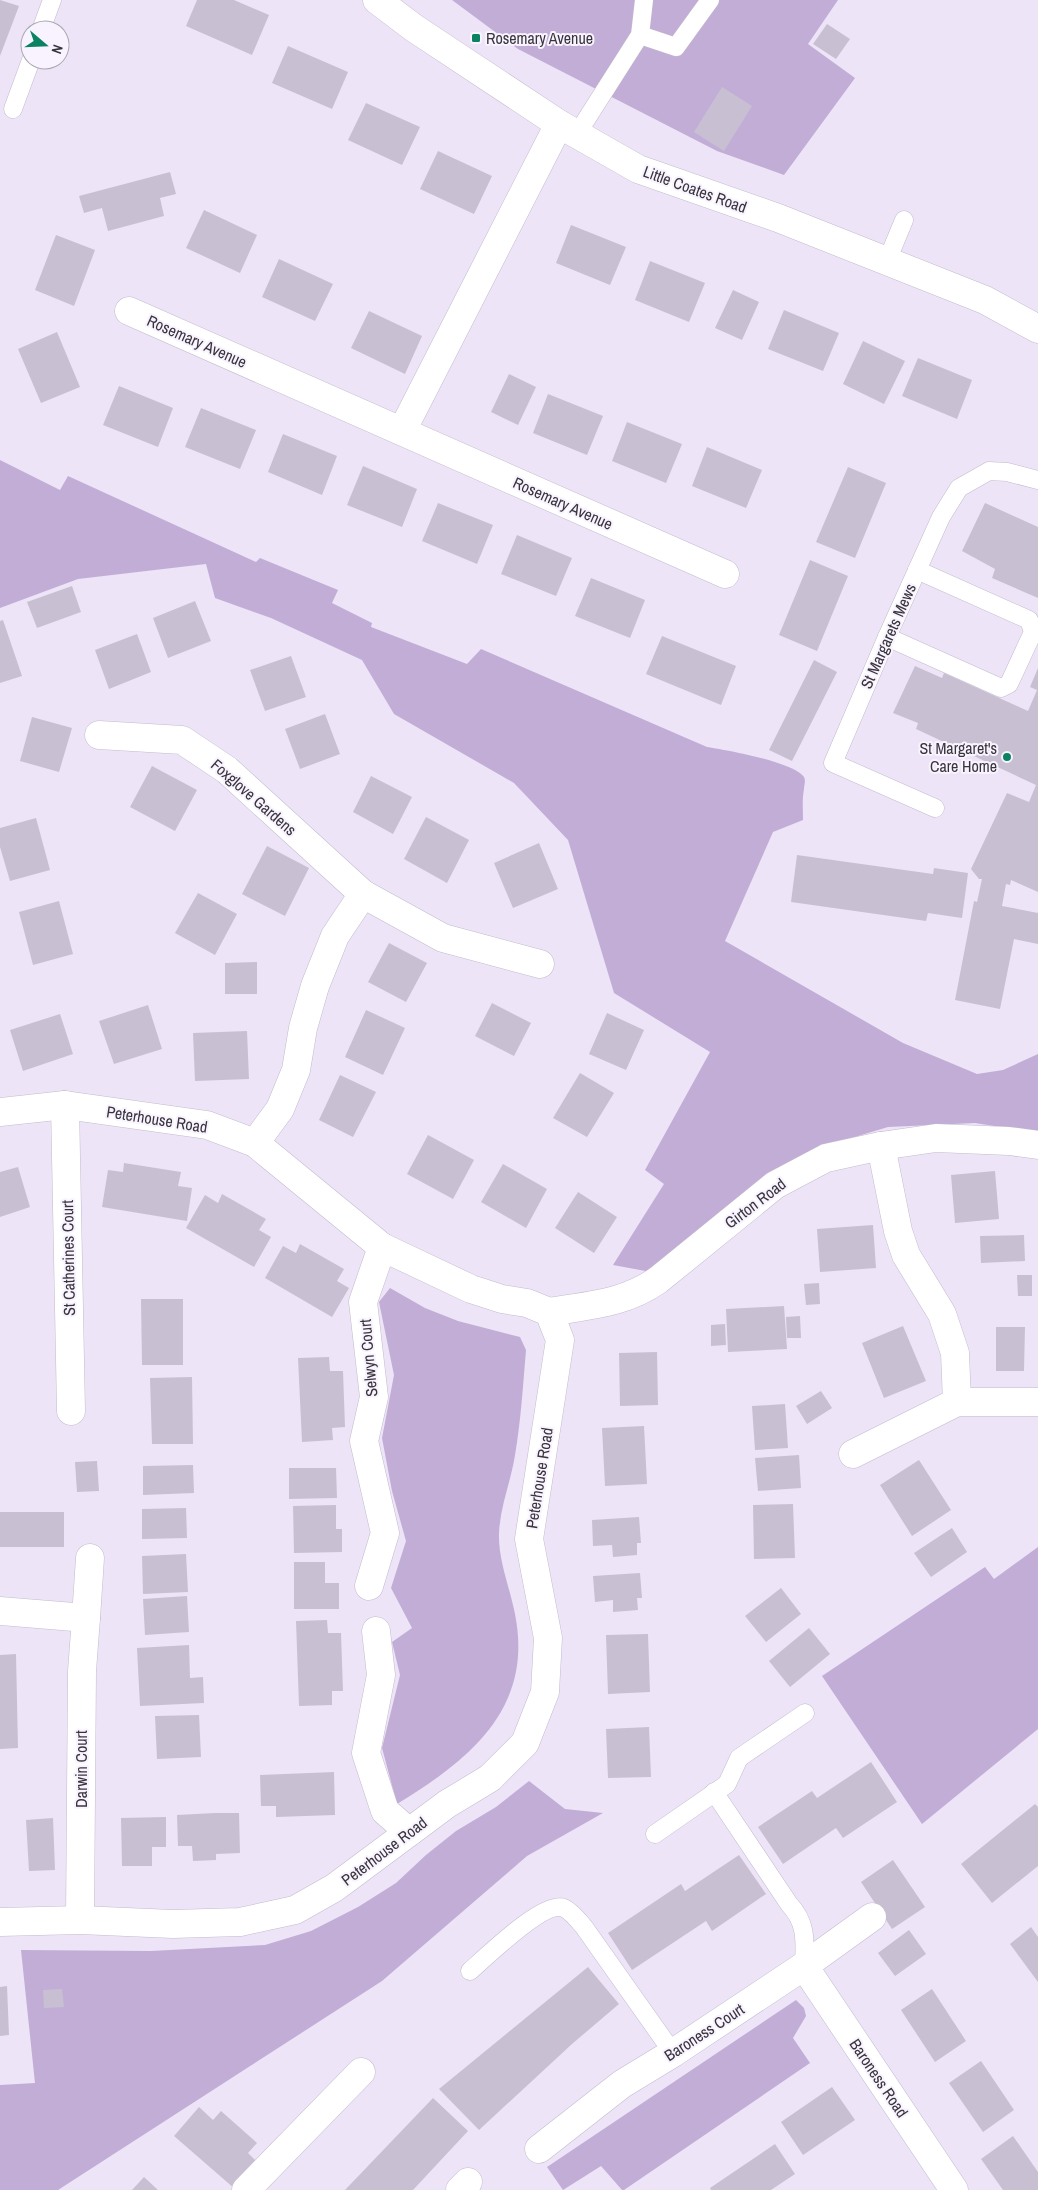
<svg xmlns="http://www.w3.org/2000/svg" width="1038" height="2190" font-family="'Archivo Narrow',sans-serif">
  <rect width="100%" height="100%" fill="#ede4f7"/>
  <g fill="#c2add7">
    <polygon points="452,0 838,0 808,44 855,78 784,175 717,151 518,49"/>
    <path d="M0 460 60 490 68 476 256 562 260 558 338 590 332 603 372 623 371 627 467 664 481 649 707 747C726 750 794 762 804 777 806 781 804 785 804 789 802 799 803 809 803 820L773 832 725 941 903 1043 977 1074 1003 1070 1038 1054V1133L975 1123 888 1127 815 1149 651 1272 613 1265 664 1184 645 1170 710 1052 614 993 568 840 514 783 394 714 362 660 271 618 215 598 206 564 78 579 0 608Z"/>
    <path d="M390 1288 425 1308 458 1321 520 1337 526 1350C523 1385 521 1420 515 1455 511 1481 500 1507 499 1533 498 1560 510 1588 515 1614 534 1709 469 1760 397 1804L382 1748 400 1675 392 1642 412 1628 391 1588 406 1541 392 1491 382 1438 394 1375 379 1302Z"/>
    <polygon points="1038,1547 1038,1729 922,1824 822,1676 985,1567 994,1579"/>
    <polygon points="529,1781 565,1809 603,1813 527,1856 382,1981 58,2190 0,2190 0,2085 35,2083 21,1950 151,1951 265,1945 311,1931 358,1907 396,1883 426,1855 456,1831 496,1807"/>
    <polygon points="796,2000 804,2008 806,2016 793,2038 810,2063 624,2190 622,2190 601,2166 563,2190 547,2167"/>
  </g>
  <g fill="#c8c0d2">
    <polygon points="0,0 19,6 0,56"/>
    <polygon points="197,0 234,0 269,15 252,55 186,26"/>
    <polygon points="827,24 850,39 836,59 813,44"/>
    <polygon points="288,46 348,72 332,109 272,83"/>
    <polygon points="722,87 752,106 724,151 694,132"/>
    <polygon points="366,103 420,127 402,165 348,140"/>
    <polygon points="438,151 492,176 474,214 420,189"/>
    <polygon points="170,172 176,194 160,198 164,216 108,231 102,208 84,213 79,196"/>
    <polygon points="204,210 257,235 240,273 186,248"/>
    <polygon points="571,225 626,247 610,285 556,263"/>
    <polygon points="56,235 95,250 74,306 35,290"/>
    <polygon points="279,259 333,284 315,321 262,297"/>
    <polygon points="650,261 705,283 689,322 635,300"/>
    <polygon points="733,290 759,302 742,340 715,328"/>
    <polygon points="784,310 839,333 823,371 768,349"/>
    <polygon points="369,311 422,336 405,374 351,348"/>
    <polygon points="57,332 80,387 41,403 18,349"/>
    <polygon points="863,341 905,361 884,404 843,384"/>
    <polygon points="918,358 972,380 957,419 902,396"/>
    <polygon points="509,374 536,387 518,425 491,412"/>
    <polygon points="119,386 173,408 158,447 103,425"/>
    <polygon points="548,394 603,416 587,455 533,433"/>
    <polygon points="201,408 256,430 240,469 185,447"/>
    <polygon points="627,422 682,444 666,483 612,461"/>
    <polygon points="283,434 337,456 322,495 268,472"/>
    <polygon points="707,447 762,470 746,508 692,486"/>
    <polygon points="363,466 417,489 402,527 347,505"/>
    <polygon points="848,467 886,483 855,558 816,542"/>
    <polygon points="438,503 493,525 477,564 422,541"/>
    <polygon points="985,503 1038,527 1038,598 992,578 995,569 962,551"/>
    <polygon points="517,535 572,558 556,596 501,574"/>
    <polygon points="810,560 848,576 817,651 779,635"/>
    <polygon points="591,578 645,600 630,638 575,616"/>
    <polygon points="72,586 81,612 37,628 27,602"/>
    <polygon points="195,601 211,641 168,658 153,618"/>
    <polygon points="3,620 22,676 0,683 0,621"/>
    <polygon points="137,634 151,672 109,689 95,650"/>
    <polygon points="662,636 736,666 721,705 646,674"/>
    <polygon points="291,656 306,697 265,711 250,670"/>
    <polygon points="814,660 837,672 792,761 769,750"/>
    <polygon points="915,666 942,678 944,673 1028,711 1037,690 1030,687 1038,668 1038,892 1011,880 1010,885 1006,884 1002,906 1038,913 1038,944 1014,939 1000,1009 955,1000 974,901 977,902 982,879 979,879 971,869 1007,793 1029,802 1036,785 916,729 918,723 893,713"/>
    <polygon points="325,714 340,754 300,769 285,729"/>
    <polygon points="32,717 72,728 59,772 20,761"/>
    <polygon points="152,766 197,790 175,831 130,807"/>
    <polygon points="371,776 412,797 393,834 353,812"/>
    <polygon points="426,817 469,840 447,883 404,859"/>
    <polygon points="36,818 50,870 10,881 0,847 0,828"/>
    <polygon points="539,843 558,889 513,908 494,863"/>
    <polygon points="267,846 309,868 285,916 242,894"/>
    <polygon points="797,855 933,874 934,868 968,873 962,918 928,913 926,921 791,902"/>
    <polygon points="198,893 237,914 215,955 175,933"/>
    <polygon points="59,901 73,954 33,965 19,912"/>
    <polygon points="389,943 427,963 406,1002 368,982"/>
    <polygon points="257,962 257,994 225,994 225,963"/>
    <polygon points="492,1003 531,1023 514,1056 475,1036"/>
    <polygon points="148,1005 162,1049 114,1064 99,1021"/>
    <polygon points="366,1010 405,1028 383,1075 345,1057"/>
    <polygon points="607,1013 644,1030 626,1070 589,1054"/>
    <polygon points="60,1014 73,1054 23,1071 10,1030"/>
    <polygon points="247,1031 249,1079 195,1081 193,1033"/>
    <polygon points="580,1073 614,1093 587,1137 553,1118"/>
    <polygon points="340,1075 376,1092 353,1137 319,1120"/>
    <polygon points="428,1135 474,1160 453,1199 407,1174"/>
    <polygon points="124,1163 181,1172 178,1186 192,1188 187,1221 102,1207 108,1170 123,1172"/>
    <polygon points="503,1164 547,1189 526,1228 481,1202"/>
    <polygon points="18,1167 30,1207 0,1217 0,1172"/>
    <polygon points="995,1171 999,1219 955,1223 951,1175"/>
    <polygon points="578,1192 617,1217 594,1253 555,1228"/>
    <polygon points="222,1194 266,1219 259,1230 271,1237 254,1267 186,1228 205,1195 218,1203"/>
    <polygon points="873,1225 876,1268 820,1272 817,1229"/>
    <polygon points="1024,1235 1025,1261 981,1263 980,1236"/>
    <polygon points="300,1244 344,1269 337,1281 349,1288 332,1317 265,1278 283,1246 296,1253"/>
    <polygon points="1017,1275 1032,1275 1032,1296 1018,1296"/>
    <polygon points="819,1283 820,1304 806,1305 804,1284"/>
    <polygon points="141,1299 183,1299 183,1365 142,1365"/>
    <polygon points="784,1306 787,1349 728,1352 726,1309"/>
    <polygon points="800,1316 801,1338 787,1338 786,1317"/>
    <polygon points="725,1324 726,1345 711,1346 711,1325"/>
    <polygon points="903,1326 926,1381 884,1398 862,1343"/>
    <polygon points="996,1327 1025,1327 1024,1371 996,1371"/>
    <polygon points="657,1352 658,1405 620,1406 619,1353"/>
    <polygon points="329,1357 330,1371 343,1371 345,1427 332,1428 333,1440 302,1442 298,1358"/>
    <polygon points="192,1377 193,1444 152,1444 150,1378"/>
    <polygon points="821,1391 832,1408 807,1424 796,1406"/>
    <polygon points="785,1404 788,1448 755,1450 752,1406"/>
    <polygon points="644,1426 647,1484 605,1486 602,1428"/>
    <polygon points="799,1455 801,1488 758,1491 755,1458"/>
    <polygon points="919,1460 951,1510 912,1536 880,1485"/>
    <polygon points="97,1461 99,1491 77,1492 75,1462"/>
    <polygon points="193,1465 194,1493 143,1495 143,1466"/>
    <polygon points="289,1468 336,1468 337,1498 289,1499"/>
    <polygon points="793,1504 795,1558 754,1559 753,1505"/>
    <polygon points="336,1505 336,1529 342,1529 342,1552 294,1553 293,1506"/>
    <polygon points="186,1508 187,1538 142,1539 142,1509"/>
    <rect x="0" y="1512" width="64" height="35"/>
    <polygon points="639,1517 641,1543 637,1543 637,1555 613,1557 612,1545 593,1546 592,1520"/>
    <polygon points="952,1528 967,1552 931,1577 914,1553"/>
    <polygon points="186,1554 188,1592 143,1594 142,1556"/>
    <polygon points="294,1562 325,1562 325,1583 339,1583 339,1609 294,1609"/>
    <polygon points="640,1573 642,1598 637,1598 638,1610 613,1612 613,1600 595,1602 593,1576"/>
    <polygon points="781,1588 801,1614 766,1642 745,1616"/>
    <polygon points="187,1596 189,1632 145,1635 143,1599"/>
    <polygon points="327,1620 328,1633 341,1633 343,1691 332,1691 332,1705 299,1706 296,1621"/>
    <polygon points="809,1628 830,1654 790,1687 769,1661"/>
    <polygon points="648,1634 650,1692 608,1694 606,1635"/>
    <polygon points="189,1645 190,1678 203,1677 204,1703 140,1706 137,1648"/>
    <polygon points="16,1654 18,1748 0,1749 0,1655"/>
    <polygon points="199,1715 201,1757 157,1759 155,1716"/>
    <polygon points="649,1727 651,1777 608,1778 606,1729"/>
    <polygon points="871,1762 897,1802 843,1838 836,1828 783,1864 758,1827 812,1791 817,1798"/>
    <polygon points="334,1772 335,1815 276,1817 276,1806 261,1806 260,1775"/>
    <polygon points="1035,1804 1038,1807 1038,1866 992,1903 961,1864"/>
    <polygon points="215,1813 239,1813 240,1853 216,1854 216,1860 193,1861 192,1846 178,1846 177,1815"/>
    <polygon points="166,1817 166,1847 152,1847 152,1866 122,1866 121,1818"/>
    <polygon points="53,1818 55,1870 29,1871 26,1820"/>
    <polygon points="739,1855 766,1894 712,1931 706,1921 632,1970 608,1933 681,1884 685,1891"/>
    <polygon points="893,1860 925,1907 892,1929 861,1882"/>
    <polygon points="1031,1927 1038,1937 1038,1982 1010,1944"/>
    <polygon points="909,1930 926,1954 895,1976 878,1953"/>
    <polygon points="588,1967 619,2004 572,2044 479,2130 439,2089"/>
    <polygon points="7,1986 9,2035 0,2036 0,1987"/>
    <polygon points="62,1989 64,2007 44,2008 43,1990"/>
    <polygon points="932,1989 966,2041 935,2062 901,2010"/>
    <polygon points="981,2061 1014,2110 983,2132 949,2083"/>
    <polygon points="832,2087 855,2120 803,2155 781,2122"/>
    <polygon points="433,2098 468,2131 440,2161 413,2190 345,2190"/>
    <polygon points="199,2107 213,2120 221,2111 257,2143 248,2153 258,2163 235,2189 174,2136"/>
    <polygon points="1013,2136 1038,2172 1038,2190 1003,2190 981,2159"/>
    <polygon points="775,2144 795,2174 771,2190 711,2190 710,2188"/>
    <polygon points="144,2177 158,2190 132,2190"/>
  </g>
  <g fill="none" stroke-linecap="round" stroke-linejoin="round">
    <defs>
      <g id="lane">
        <polyline points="41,30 52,0"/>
        <polyline points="640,35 676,47 710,0"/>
        <polyline points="13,109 31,60"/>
        <polyline points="577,134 640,35 644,0"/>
        <polyline points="887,261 904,220"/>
        <polyline points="887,637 1001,688 1009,684 1033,632 1029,620 917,570"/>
        <polyline points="935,808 833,763 887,637 941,517 959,488 989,471 1007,472 1038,480"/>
        <path d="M714 1792 789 1904C807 1923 805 1941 804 1966"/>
        <polyline points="655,1834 727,1784 739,1758 805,1713"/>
        <path d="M470 1971C486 1957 544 1900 564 1908 572 1912 578 1920 584 1927L673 2053"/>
      </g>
      <g id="street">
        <polyline points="129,311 725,574"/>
        <polyline points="402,431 559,124"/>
        <polyline points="99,735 182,740 227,770 363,894 443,938 540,964"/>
        <polyline points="65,1105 71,1411"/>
        <polyline points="0,1112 65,1105 207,1125 255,1143 382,1247 471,1289 502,1299 527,1303 549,1312 560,1340 529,1539 548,1638 545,1692 525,1743 490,1778 447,1804 334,1888 295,1910 240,1922 173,1924 80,1920 0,1922"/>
        <polyline points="255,1143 280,1109 296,1070 303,1028 315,986 335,936 363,894"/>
        <polyline points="881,1146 898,1231 906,1255 942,1314 955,1353 957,1402"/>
        <path d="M549 1312C589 1305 624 1304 658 1280L775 1185 826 1158 881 1146 936 1138 1009 1141 1038 1145"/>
        <polyline points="853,1454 957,1402 1038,1402"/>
        <polyline points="369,1586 385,1533 364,1441 374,1397 363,1302 382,1247"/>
        <polyline points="0,1611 86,1618 82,1671 80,1920"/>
        <polyline points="86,1618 90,1558"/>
        <polyline points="376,1631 381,1675 366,1753 385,1811 409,1832"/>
        <polyline points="804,1966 954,2190"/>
        <polyline points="539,2149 622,2084 673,2053 804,1966 872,1917"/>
        <polyline points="246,2190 361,2072"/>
        <polyline points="460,2190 468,2182"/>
      </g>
      <polyline id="secondary" points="377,0 414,28 559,124 638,169 778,218 985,300 1038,329"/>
    </defs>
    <use href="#lane" stroke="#c3bbcd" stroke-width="19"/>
    <use href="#street" stroke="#c3bbcd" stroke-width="29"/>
    <use href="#secondary" stroke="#c3bbcd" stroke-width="29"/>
    <use href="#lane" stroke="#fff" stroke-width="18"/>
    <use href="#street" stroke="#fff" stroke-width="28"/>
    <use href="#secondary" stroke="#fff" stroke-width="28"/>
  </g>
  <g fill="#0b8363" stroke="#f8f3fe" stroke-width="2">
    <rect x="471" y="33" width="10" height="10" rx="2.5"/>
    <circle cx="1007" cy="757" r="5"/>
  </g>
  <g text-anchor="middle" stroke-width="4" stroke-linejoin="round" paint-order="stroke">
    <g font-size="16" fill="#38343c" stroke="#f8f3fe" text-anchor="start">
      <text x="486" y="44">Rosemary Avenue</text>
      <text x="997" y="754" text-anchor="end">St Margaret's<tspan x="997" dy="18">Care Home</tspan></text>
    </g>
    <g font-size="16" fill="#38343c" stroke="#f8f3fe">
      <text transform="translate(695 189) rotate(20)" y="6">Little Coates Road</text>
      <text transform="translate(197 341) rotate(24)" y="6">Rosemary Avenue</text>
      <text transform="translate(563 503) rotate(24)" y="6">Rosemary Avenue</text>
      <text transform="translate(888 636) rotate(-66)" y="6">St Margarets Mews</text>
      <text transform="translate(254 797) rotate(41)" y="6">Foxglove Gardens</text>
      <text transform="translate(157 1119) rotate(9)" y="6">Peterhouse Road</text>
      <text transform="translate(755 1203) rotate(-37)" y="6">Girton Road</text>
      <text transform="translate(68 1258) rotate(-91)" y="6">St Catherines Court</text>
      <text transform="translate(368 1358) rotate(-95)" y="6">Selwyn Court</text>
      <text transform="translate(539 1478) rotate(-81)" y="6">Peterhouse Road</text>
      <text transform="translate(81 1769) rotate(-90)" y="6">Darwin Court</text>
      <text transform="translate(384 1851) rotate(-37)" y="6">Peterhouse Road</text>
      <text transform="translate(704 2032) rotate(-33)" y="6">Baroness Court</text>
      <text transform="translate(879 2078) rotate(56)" y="6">Baroness Road</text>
    </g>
  </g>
  <g transform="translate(45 45) rotate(109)"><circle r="24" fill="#f8f3fe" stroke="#aba7b0"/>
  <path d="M0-4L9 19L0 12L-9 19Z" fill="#0b8363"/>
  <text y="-8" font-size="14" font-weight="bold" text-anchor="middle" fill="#38343c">N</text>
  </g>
</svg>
